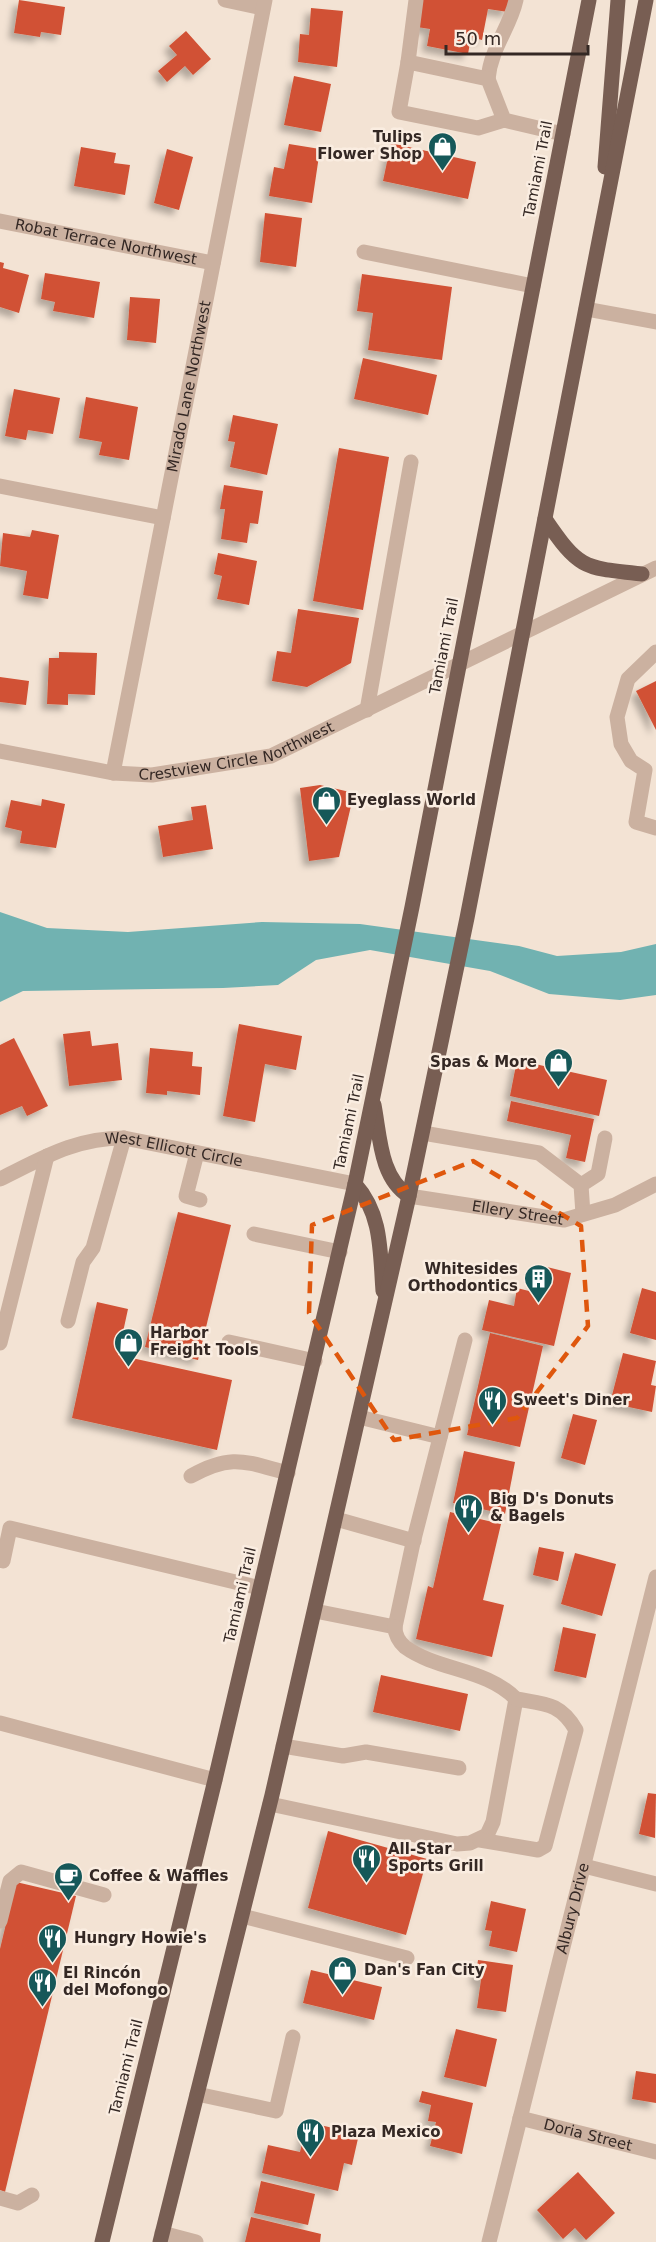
<svg xmlns="http://www.w3.org/2000/svg" width="656" height="2242" font-family="'DejaVu Sans',sans-serif">
  <defs>
    <filter id="shadow"><feDropShadow dx="-5.5" dy="5.5" stdDeviation="3" flood-color="#0004"/></filter>
  </defs>
  <rect width="100%" height="100%" fill="#f3e3d4"/>
  <polygon fill="#71b2b1" points="0,912 47,928 128,932 262,922 360,924 519,946 557,956 621,952 656,944 656,995 620,1000 549,994 490,971 370,950 316,960 278,985 223,988 23,991 0,1002"/>
  <g fill="#d15134" filter="url(#shadow)">
    <polygon points="19,0 65,7 61,35 41,32 40,37 14,33"/>
    <polygon points="422,0 510,0 508,12 488,9 482,40 471,37 468,54 427,46 430,29 417,27"/>
    <polygon points="311,8 343,11 337,67 298,62 300,34 309,35"/>
    <polygon points="186,31 211,59 193,75 185,66 167,82 158,71 177,55 169,46"/>
    <polygon points="294,76 331,84 321,132 284,125"/>
    <polygon points="391,143 476,162 468,199 383,181"/>
    <polygon points="289,144 320,149 312,203 269,196 274,167 284,169"/>
    <polygon points="81,147 116,153 114,163 130,165 125,195 74,186"/>
    <polygon points="167,149 193,157 179,210 154,203"/>
    <polygon points="265,213 302,218 296,267 260,262"/>
    <polygon points="0,262 4,263 3,268 29,275 19,313 0,307"/>
    <polygon points="45,273 100,282 94,318 53,311 55,302 41,299"/>
    <polygon points="362,274 452,287 442,360 368,350 373,313 357,311"/>
    <polygon points="130,297 160,299 156,343 127,340"/>
    <polygon points="363,358 437,375 428,415 354,399"/>
    <polygon points="14,389 60,398 53,434 28,430 26,440 5,436"/>
    <polygon points="86,397 138,407 129,460 99,455 102,442 79,438"/>
    <polygon points="233,415 278,424 267,475 230,467 235,442 228,441"/>
    <polygon points="339,448 389,457 363,610 313,601"/>
    <polygon points="224,485 263,491 258,524 250,523 247,543 221,539 225,509 220,509"/>
    <polygon points="32,530 59,535 48,599 23,595 27,571 0,566 3,533 30,537"/>
    <polygon points="218,553 257,561 249,605 217,599 222,576 214,574"/>
    <polygon points="298,609 359,618 351,663 307,687 272,681 277,651 291,653"/>
    <polygon points="59,652 97,653 95,695 68,694 68,705 47,704 49,658 59,658"/>
    <polygon points="0,677 29,681 26,705 0,702"/>
    <polygon points="656,681 656,730 636,691"/>
    <polygon points="320,785 354,793 339,857 309,861 300,788"/>
    <polygon points="42,799 65,804 56,848 20,843 22,831 5,827 11,800 41,806"/>
    <polygon points="206,805 213,849 163,857 158,826 193,820 191,807"/>
    <polygon points="239,1024 302,1036 296,1070 265,1064 255,1122 223,1116"/>
    <polygon points="90,1031 92,1046 118,1043 122,1080 69,1086 63,1034"/>
    <polygon points="14,1038 48,1106 27,1116 22,1106 0,1115 0,1045"/>
    <polygon points="150,1048 193,1052 192,1066 202,1067 200,1095 167,1091 167,1095 146,1093"/>
    <polygon points="517,1060 607,1080 599,1116 510,1096"/>
    <polygon points="511,1101 594,1119 585,1162 566,1158 571,1135 507,1121"/>
    <polygon points="178,1212 231,1225 198,1360 145,1347"/>
    <polygon points="539,1265 571,1273 554,1346 482,1330 489,1300 514,1306 517,1288 533,1292"/>
    <polygon points="642,1288 656,1292 656,1340 630,1333"/>
    <polygon points="97,1302 128,1309 118,1355 232,1380 217,1450 72,1418"/>
    <polygon points="490,1333 543,1346 520,1447 467,1435"/>
    <polygon points="623,1353 656,1361 651,1385 656,1386 652,1412 610,1403"/>
    <polygon points="573,1414 597,1420 585,1465 561,1458"/>
    <polygon points="464,1451 515,1462 505,1514 453,1503"/>
    <polygon points="450,1512 501,1524 483,1600 504,1605 492,1657 416,1639 428,1586 433,1588"/>
    <polygon points="539,1547 564,1552 558,1581 533,1575"/>
    <polygon points="575,1553 616,1564 602,1616 561,1604"/>
    <polygon points="563,1627 596,1634 586,1678 554,1671"/>
    <polygon points="381,1675 468,1694 460,1731 373,1712"/>
    <polygon points="648,1793 656,1794 655,1838 639,1834"/>
    <polygon points="328,1831 427,1859 406,1935 308,1908"/>
    <polygon points="16,1882 76,1896 5,2192 0,2190 0,1949"/>
    <polygon points="491,1901 526,1909 517,1952 489,1946 492,1931 485,1930"/>
    <polygon points="478,1960 513,1965 506,2012 477,2008 481,1980 475,1979"/>
    <polygon points="311,1970 382,1987 374,2020 303,2003"/>
    <polygon points="456,2029 497,2039 486,2087 444,2077"/>
    <polygon points="636,2071 656,2074 656,2103 632,2099"/>
    <polygon points="422,2091 473,2103 462,2154 430,2146 436,2122 428,2121 431,2105 419,2102"/>
    <polygon points="307,2122 359,2134 352,2165 344,2163 338,2191 262,2173 268,2145 300,2152"/>
    <polygon points="578,2172 615,2213 586,2240 575,2228 563,2239 537,2210"/>
    <polygon points="261,2181 315,2194 308,2225 254,2213"/>
    <polygon points="251,2217 321,2234 320,2242 245,2242"/>
  </g>
  <g fill="none" stroke-linecap="round" stroke-linejoin="round">
    <g stroke="#cbb1a0" stroke-width="15">
      <polyline points="225,0 263,8"/>
      <polyline points="408,62 416,0"/>
      <path d="M488 79C491 47 510 28 516 0"/>
      <polyline points="504,120 488,79 408,62 399,112 478,128 504,120 563,134"/>
      <path id="s1" d="M0 221 213 263"/>
      <polyline points="364,252 533,286"/>
      <polyline points="586,309 656,322"/>
      <polyline points="0,486 163,518"/>
      <polyline points="656,652 628,679 617,717 621,744 631,761 645,770 636,822 656,828"/>
      <polyline points="367,710 411,462"/>
      <path id="s2" d="M0 751 113 773 152 775 271 756 656 568"/>
      <path id="s3" d="M113 773 265 0"/>
      <polyline points="423,1133 539,1153 581,1185 583,1214"/>
      <polyline points="197,1153 186,1196 200,1200"/>
      <path id="s4" d="M0 1179C43 1158 75 1138 124 1138L355 1184"/>
      <polyline points="581,1185 598,1174 605,1138"/>
      <path id="s5" d="M409 1196 564 1220 615 1205 656 1184"/>
      <polyline points="254,1234 340,1252"/>
      <polyline points="68,1321 83,1262 93,1248 124,1138"/>
      <polyline points="229,1342 315,1361"/>
      <polyline points="0,1343 47,1156"/>
      <polyline points="359,1417 440,1437"/>
      <path d="M191 1476C232 1453 245 1462 288 1473"/>
      <polyline points="336,1519 414,1541"/>
      <polyline points="0,1560 3,1561 10,1528 260,1588"/>
      <polyline points="315,1611 395,1627 413,1543 465,1340"/>
      <polyline points="0,1723 215,1780"/>
      <polyline points="283,1746 343,1756 366,1752 459,1768"/>
      <path d="M270 1804 457 1844 470 1843 487 1835 493 1822 516 1699C486 1668 438 1671 405 1647 399 1642 395 1634 395 1627"/>
      <path d="M480 1840 538 1850 545 1846 576 1730C560 1702 544 1704 516 1699"/>
      <polyline points="584,1866 656,1884"/>
      <polyline points="242,1916 407,1958"/>
      <polyline points="0,1921 10,1881 21,1872 104,1895"/>
      <polyline points="197,2094 276,2111 293,2037"/>
      <path id="s6" d="M520 2118 656 2152"/>
      <polyline points="0,2198 18,2203 32,2195"/>
      <polyline points="162,2233 196,2242"/>
      <path id="s7" d="M489 2242 656 1577"/>
    </g>
    <g stroke="#785e53" stroke-width="15">
      <polyline points="605,167 618,0"/>
      <path d="M545 519C579 569 583 568 642 574"/>
      <path d="M374 1105C380 1136 380 1178 409 1196"/>
      <path d="M355 1184C382 1214 380 1251 383 1291"/>
      <polyline points="102,2242 215,1780 355,1184 412,907 589,0"/>
      <polyline points="160,2242 272,1795 409,1196 467,918 646,0"/>
    </g>
  </g>
  <path fill="none" stroke="#df570d" stroke-width="4.5" stroke-dasharray="12 8" stroke-linejoin="round" d="M473 1161 581 1226 588 1326 517 1418 394 1440 309 1313 312 1225Z"/>
  <defs>
    <symbol id="shop-pin" viewBox="-11 -11 22 30"><path d="M0 17L-7.5 6A9.5 9.5 0 1 1 7.5 6Z" fill="#165859" stroke="#faede1"/><path d="M-5-2.5h2.3a2.7 3.5 0 0 1 5.4 0H5L5.5 6h-11ZM-1.5-2.5h3a1.5 2.3 0 0 0-3 0Z" fill="#fff"/></symbol>
    <symbol id="building-pin" viewBox="-11 -11 22 30"><path d="M0 17L-7.5 6A9.5 9.5 0 1 1 7.5 6Z" fill="#165859" stroke="#faede1"/><path d="M-4-6H4V6H1V3H-1V6H-4ZM-2.5-4.3h1.7v1.8h-1.7ZM.8-4.3h1.7v1.8H.8ZM-2.5-1h1.7V.8h-1.7ZM.8-1h1.7V.8H.8Z" fill="#fff"/></symbol>
    <symbol id="restaurant-pin" viewBox="-11 -11 22 30"><path d="M0 17L-7.5 6A9.5 9.5 0 1 1 7.5 6Z" fill="#165859" stroke="#faede1"/><path d="M-5-6h1v4h1v-4h1v4h1v-4h1v5L-1.5 .5V6h-2V.5L-5-1ZM5-6V6H3V1.5H1.5Q1.5-4 5-6Z" fill="#fff"/></symbol>
    <symbol id="cafe-pin" viewBox="-11 -11 22 30"><path d="M0 17L-7.5 6A9.5 9.5 0 1 1 7.5 6Z" fill="#165859" stroke="#faede1"/><path d="M-5.5-4.5H6V0H3Q3 3.5 0 3.5H-2.5Q-5.5 3.5-5.5 0ZM3-3.2v2h1.7v-2ZM-6 4.5H4V6H-6Z" fill="#fff"/></symbol>
  </defs>
  <g fill-rule="evenodd">
    <use href="#shop-pin" x="426" y="130" width="33" height="45"/>
    <use href="#shop-pin" x="310" y="784" width="33" height="45"/>
    <use href="#shop-pin" x="542" y="1046" width="33" height="45"/>
    <use href="#building-pin" x="522" y="1262" width="33" height="45"/>
    <use href="#shop-pin" x="112" y="1326" width="33" height="45"/>
    <use href="#restaurant-pin" x="476" y="1384" width="33" height="45"/>
    <use href="#restaurant-pin" x="452" y="1492" width="33" height="45"/>
    <use href="#restaurant-pin" x="350" y="1842" width="33" height="45"/>
    <use href="#cafe-pin" x="52" y="1860" width="33" height="45"/>
    <use href="#restaurant-pin" x="36" y="1922" width="33" height="45"/>
    <use href="#shop-pin" x="326" y="1954" width="33" height="45"/>
    <use href="#restaurant-pin" x="26" y="1966" width="33" height="45"/>
    <use href="#restaurant-pin" x="294" y="2116" width="33" height="45"/>
  </g>
  <g text-anchor="middle" stroke-width="5" stroke-linejoin="round" paint-order="stroke">
    <g font-size="15" font-weight="bold" fill="#342824" stroke="#faede1" text-anchor="start">
      <text x="422" y="142" text-anchor="end">Tulips<tspan x="422" dy="17">Flower Shop</tspan></text>
      <text x="347" y="805">Eyeglass World</text>
      <text x="537" y="1067" text-anchor="end">Spas &amp; More</text>
      <text x="518" y="1274" text-anchor="end">Whitesides<tspan x="518" dy="17">Orthodontics</tspan></text>
      <text x="150" y="1338">Harbor<tspan x="150" dy="17">Freight Tools</tspan></text>
      <text x="513" y="1405">Sweet's Diner</text>
      <text x="490" y="1504">Big D's Donuts<tspan x="490" dy="17">&amp; Bagels</tspan></text>
      <text x="388" y="1854">All-Star<tspan x="388" dy="17">Sports Grill</tspan></text>
      <text x="89" y="1881">Coffee &amp; Waffles</text>
      <text x="74" y="1943">Hungry Howie's</text>
      <text x="364" y="1975">Dan's Fan City</text>
      <text x="63" y="1978">El Rincón<tspan x="63" dy="17">del Mofongo</tspan></text>
      <text x="331" y="2137">Plaza Mexico</text>
    </g>
    <g font-size="15" fill="#342824" stroke="#faede1">
      <text transform="translate(538 169) rotate(-79)" y="5">Tamiami Trail</text>
      <text dy="5" stroke="none"><textPath href="#s1" startOffset="108">Robat Terrace Northwest</textPath></text>
      <text dy="5" stroke="none"><textPath href="#s3" startOffset="394">Mirado Lane Northwest</textPath></text>
      <text transform="translate(444 646) rotate(-79)" y="5">Tamiami Trail</text>
      <text dy="5" stroke="none"><textPath href="#s2" startOffset="242">Crestview Circle Northwest</textPath></text>
      <text transform="translate(349 1122) rotate(-78)" y="5">Tamiami Trail</text>
      <text dy="5" stroke="none"><textPath href="#s4" startOffset="183">West Ellicott Circle</textPath></text>
      <text dy="5" stroke="none"><textPath href="#s5" startOffset="110">Ellery Street</textPath></text>
      <text transform="translate(240 1595) rotate(-77)" y="5">Tamiami Trail</text>
      <text dy="5" stroke="none"><textPath href="#s7" startOffset="344">Albury Drive</textPath></text>
      <text transform="translate(126 2067) rotate(-76)" y="5">Tamiami Trail</text>
      <text dy="5" stroke="none"><textPath href="#s6" startOffset="70">Doria Street</textPath></text>
    </g>
  </g>
  <path d="M446 45v9h142v-9" fill="none" stroke="#342824" stroke-width="3"/>
  <text x="455" y="45" font-size="18" fill="#342824" stroke="#faede1" stroke-width="4.5" paint-order="stroke">50 m</text>
</svg>
